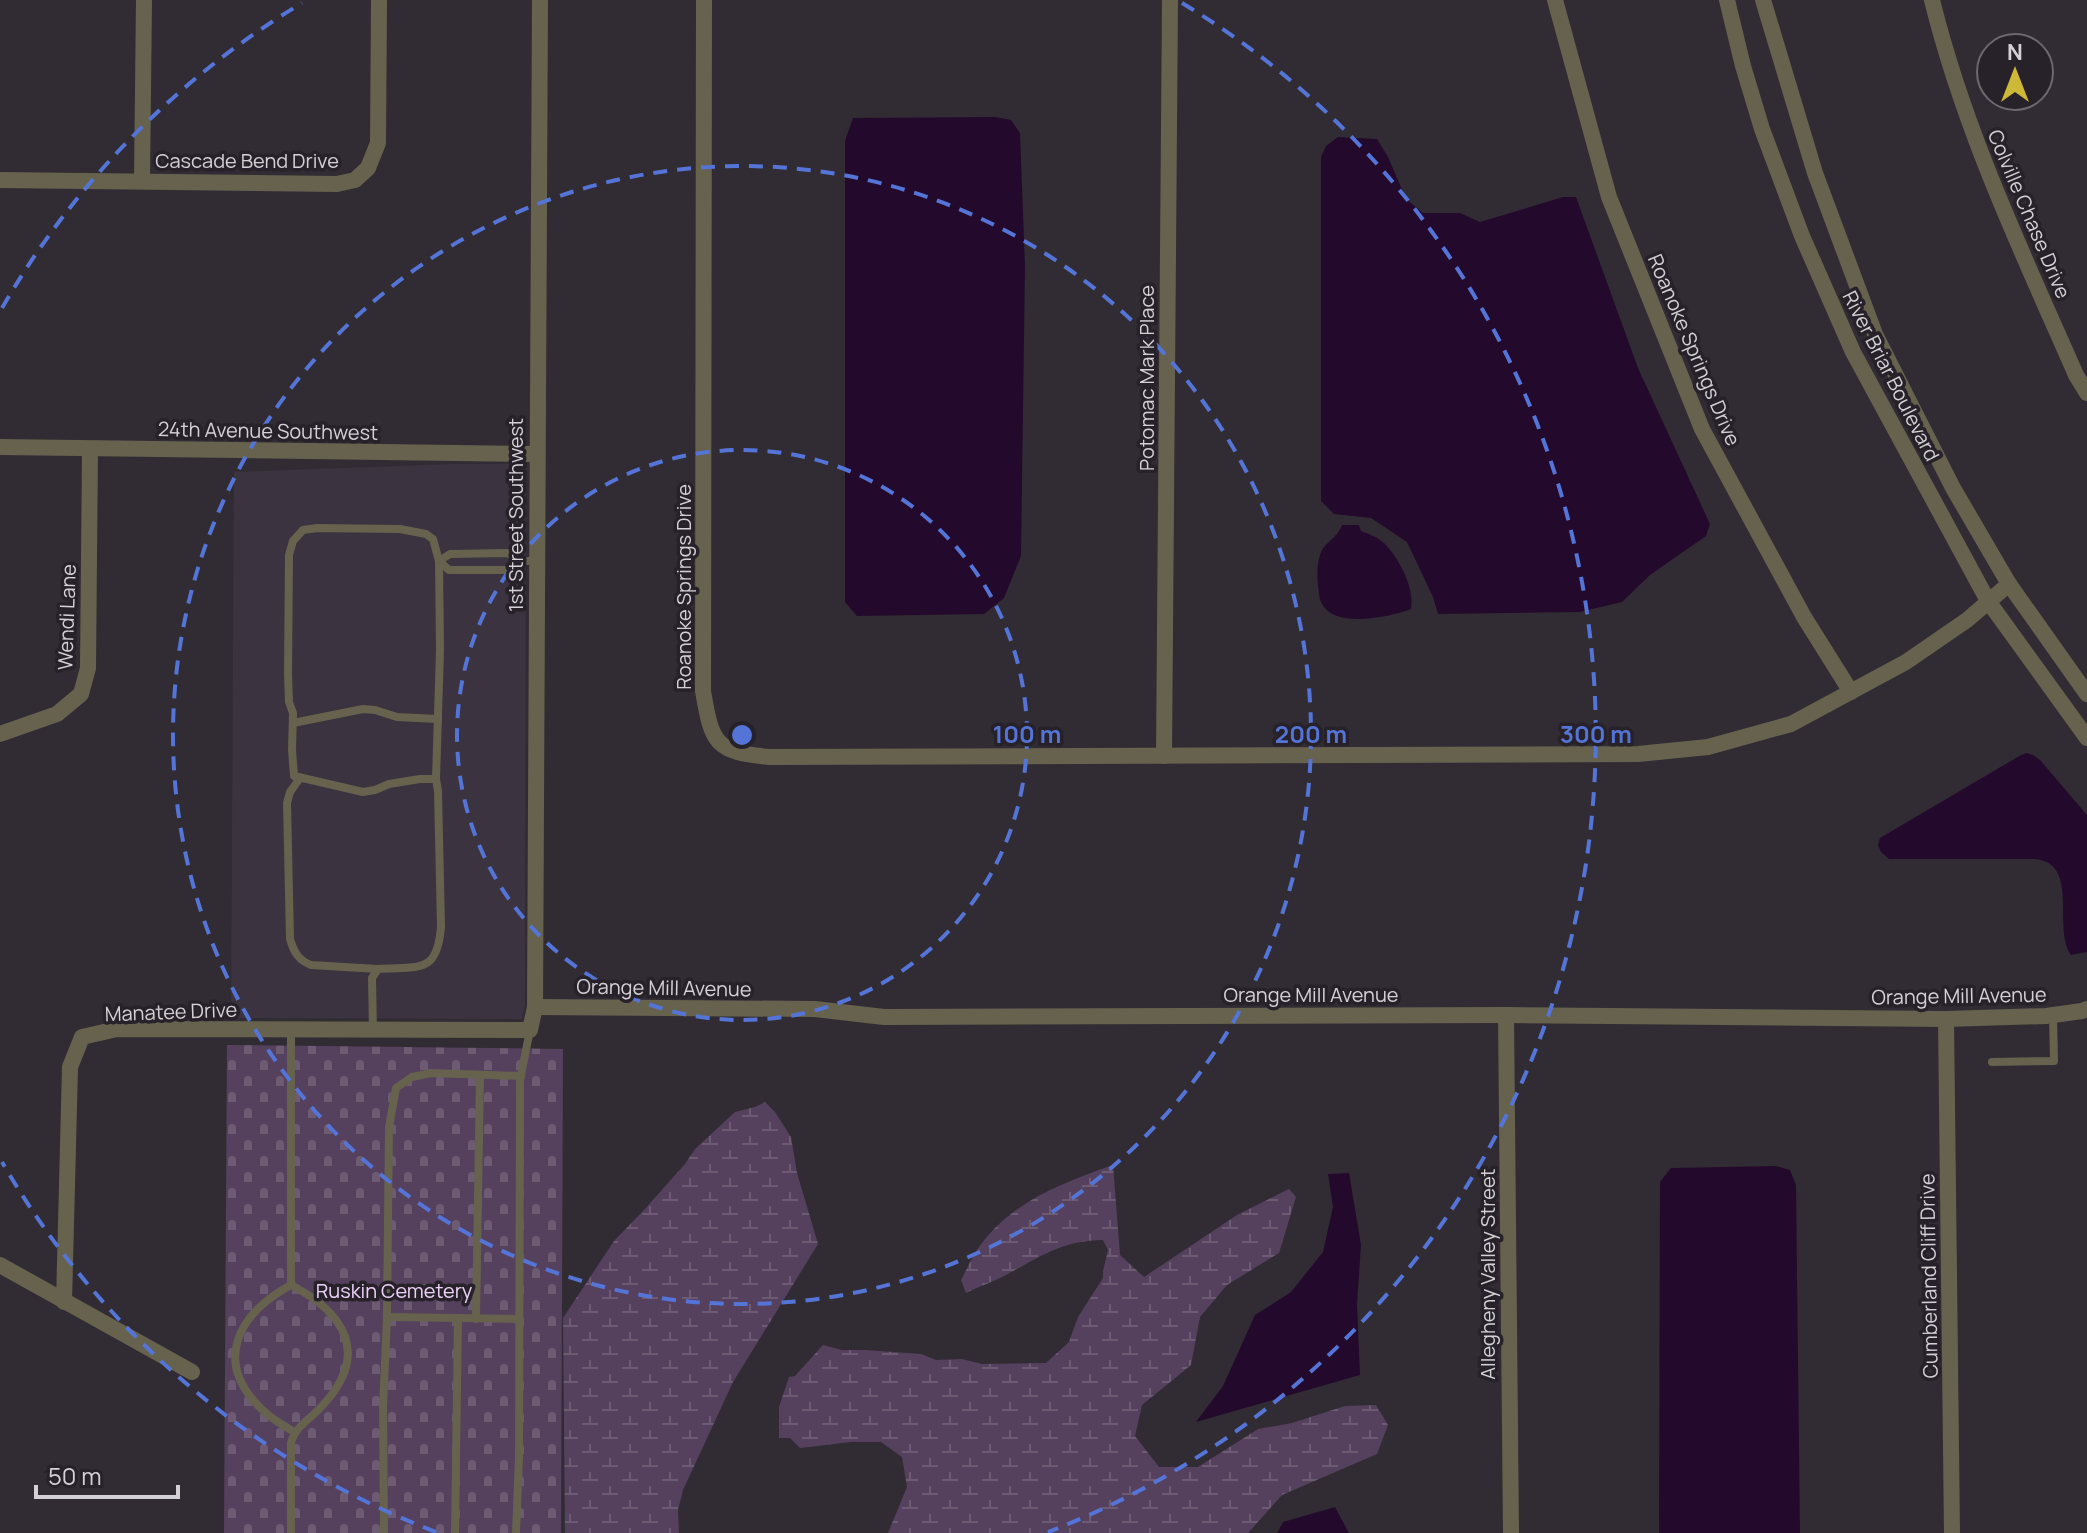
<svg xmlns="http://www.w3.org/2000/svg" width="2087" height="1533" font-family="Manrope,sans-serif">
  <defs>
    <pattern id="wetland-marsh" width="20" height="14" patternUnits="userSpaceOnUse" patternTransform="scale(2)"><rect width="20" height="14" fill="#55405e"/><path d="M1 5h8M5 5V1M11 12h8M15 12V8" fill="none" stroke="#6d5b74"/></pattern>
    <pattern id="cemetery-stones" width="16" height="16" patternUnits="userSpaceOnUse" patternTransform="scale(2)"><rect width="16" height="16" fill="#55405e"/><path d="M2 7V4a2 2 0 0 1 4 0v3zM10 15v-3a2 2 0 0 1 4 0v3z" fill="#6d5b74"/></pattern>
  </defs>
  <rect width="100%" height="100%" fill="#312c33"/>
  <polygon fill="#3b333f" points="451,464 526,464 525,1005 522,1019 231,1018 234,472"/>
  <g fill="url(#wetland-marsh)">
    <polygon points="765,1102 775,1112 791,1137 797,1173 818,1244 733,1382 683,1490 678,1510 679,1533 565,1533 563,1318 614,1241 644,1210 685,1164 695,1149 735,1112 755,1107"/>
    <path d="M1113 1165 1120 1255 1144 1277 1237 1215 1289 1189 1296 1197 1279 1253 1227 1285 1200 1317 1191 1365 1142 1405 1135 1436 1159 1467H1198L1258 1429 1292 1423 1345 1406 1376 1405 1388 1425 1377 1454 1282 1495 1248 1533H888L907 1487 902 1457 881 1442H851L800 1448 790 1438H779V1407L789 1377 795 1376 823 1345 842 1350H865L921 1354 936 1360 962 1359 982 1364 1046 1363 1069 1342 1078 1317 1103 1278V1271L1108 1250 1103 1240C1061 1240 1037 1259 1002 1277 990 1283 978 1287 966 1293L961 1280C966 1271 970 1261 975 1253 1007 1203 1060 1184 1113 1165Z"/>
  </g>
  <polygon fill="url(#cemetery-stones)" points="227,1045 563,1049 561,1533 224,1533"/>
  <g fill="#230a2c">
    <polygon points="995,117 1011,120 1020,133 1025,266 1021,556 1004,598 984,614 857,616 845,602 845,141 853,118"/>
    <polygon points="1338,137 1377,139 1388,157 1406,199 1423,213 1460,213 1480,222 1563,197 1576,197 1638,368 1710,524 1706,536 1650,575 1622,602 1580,612 1438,614 1433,597 1407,542 1371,518 1334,514 1321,501 1321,157 1326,146"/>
    <path d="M1342 525H1359L1361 531C1369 534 1377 537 1384 543 1399 558 1415 588 1411 609 1390 617 1335 629 1322 604 1319 599 1319 592 1318 586 1317 575 1317 565 1320 555 1324 542 1337 539 1342 525Z"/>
    <path d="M2027 753 2033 755 2040 760 2087 815V952L2071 955C2052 928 2081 861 2033 859H1889L1881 852 1878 845 1880 838 2021 755Z"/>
    <polygon points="1776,1166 1790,1170 1796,1185 1800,1533 1659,1533 1660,1182 1671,1168"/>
    <polygon points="1349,1173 1361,1245 1357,1304 1360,1375 1196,1422 1223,1386 1255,1315 1291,1292 1323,1252 1333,1207 1328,1174"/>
    <polygon points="1335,1507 1349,1533 1277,1533 1283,1522"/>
  </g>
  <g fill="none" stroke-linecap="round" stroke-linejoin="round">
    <g stroke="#66624e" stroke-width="8">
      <polyline points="518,561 510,570 449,570 439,561 450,554 508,553 518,561 536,561"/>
      <polyline points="293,723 363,709 375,710 397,717 438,719"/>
      <path d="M300 778 290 792 287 803 290 939C294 952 298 960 311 965L378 969"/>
      <path d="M373 1030 372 978 378 969C419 966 437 975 441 927L438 791 436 779H420L389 784 375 790 363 792 294 776 292 750 293 713 289 702 288 674 289 555 293 541 303 530 317 528 400 529 426 534 433 539 439 561 440 650 436 779"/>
      <polyline points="1992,1062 2054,1061 2053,1015"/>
      <path d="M291 1285C234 1316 212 1366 267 1414 275 1421 285 1426 294 1432"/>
      <polyline points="387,1317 519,1319"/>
      <polyline points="476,1319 480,1075"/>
      <path d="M291 1533V1443C295 1426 312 1418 323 1405 370 1354 345 1313 291 1285V1030"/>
      <polyline points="384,1533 383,1407 387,1317 389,1127 396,1088 412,1077 431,1073 521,1076"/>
      <polyline points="455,1533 458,1318"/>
      <polyline points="516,1533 519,1457 520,1080 530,1030"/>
    </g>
    <g stroke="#66624e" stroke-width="16">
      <path d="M704 0 703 691C712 744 715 752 770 757L1638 754 1708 747 1791 724 1906 662 1967 620 2009 584"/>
      <polyline points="1555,0 1609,197 1702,429 1804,617 1851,692"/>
      <polyline points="1727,0 1743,66 1762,129 1802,236 1853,352 1988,601 2087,738"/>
      <polyline points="1763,0 1815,173 1875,334 1953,488 2009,584 2087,694"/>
      <path d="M1932 0C1964 130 2022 252 2076 375L2087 393"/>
      <polyline points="0,180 337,184 355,180 368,168 378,143 379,0"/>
      <polyline points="142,181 144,0"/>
      <polyline points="0,447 536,454"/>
      <polyline points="0,734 57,714 81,694 88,668 90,449"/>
      <polyline points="1164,756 1170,0"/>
      <polyline points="535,1007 815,1009 884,1017 1506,1015 1946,1019 2046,1016 2082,1011 2087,1009"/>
      <polyline points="1506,1015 1511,1533"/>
      <polyline points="1946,1019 1952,1533"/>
      <polyline points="0,1265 192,1372"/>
      <polyline points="64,1302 70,1067 82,1037 117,1029 530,1030 535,1007 540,0"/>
    </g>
  </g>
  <g fill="none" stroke="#5475d7" stroke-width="4" stroke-dasharray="14 10">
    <circle cx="742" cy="735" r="285"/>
    <circle cx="742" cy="735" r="569"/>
    <path d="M436 1532A854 854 0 0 1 2 1162M2 308A854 854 0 0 1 302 3M1182 3A854 854 0 0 1 1048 1532"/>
  </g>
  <g text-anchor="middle" stroke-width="7" stroke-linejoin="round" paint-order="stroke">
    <g font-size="20" fill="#d4d1d5" stroke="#272229">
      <text x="247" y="168">Cascade Bend Drive</text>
      <text transform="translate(2029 214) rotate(67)" y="7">Colville Chase Drive</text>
      <text transform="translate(1694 350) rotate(67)" y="7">Roanoke Springs Drive</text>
      <text transform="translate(1891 376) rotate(63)" y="7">River Briar Boulevard</text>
      <text transform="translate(1147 378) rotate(-90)" y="7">Potomac Mark Place</text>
      <text transform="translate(268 431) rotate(1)" y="7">24th Avenue Southwest</text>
      <text transform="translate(516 515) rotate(-90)" y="7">1st Street Southwest</text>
      <text transform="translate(684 587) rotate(-90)" y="7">Roanoke Springs Drive</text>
      <text transform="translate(67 617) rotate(-88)" y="7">Wendi Lane</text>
      <text transform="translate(664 988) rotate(1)" y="7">Orange Mill Avenue</text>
      <text x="1311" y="1002">Orange Mill Avenue</text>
      <text transform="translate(1959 996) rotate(-1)" y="7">Orange Mill Avenue</text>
      <text transform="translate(171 1012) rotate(-2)" y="7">Manatee Drive</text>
      <text transform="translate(1488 1274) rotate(-90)" y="7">Allegheny Valley Street</text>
      <text transform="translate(1929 1276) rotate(-91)" y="7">Cumberland Cliff Drive</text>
    </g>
    <g font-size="20" fill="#ecd1f8" stroke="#272229">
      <text x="394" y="1298">Ruskin Cemetery</text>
    </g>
  </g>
  <circle cx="742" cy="735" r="12" fill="#5475d7" stroke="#272229" stroke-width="4"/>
  <g font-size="24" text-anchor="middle" font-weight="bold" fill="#5475d7" stroke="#272229" stroke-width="7" stroke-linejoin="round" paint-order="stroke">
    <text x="1027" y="743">100 m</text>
    <text x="1311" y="743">200 m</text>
    <text x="1596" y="743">300 m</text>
  </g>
  <g transform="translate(2015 72)"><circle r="38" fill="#272229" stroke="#6c686e" stroke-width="2"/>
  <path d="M0-6L14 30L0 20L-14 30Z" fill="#ceb837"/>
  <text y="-12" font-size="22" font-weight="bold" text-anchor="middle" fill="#d4d1d5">N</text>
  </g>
  <path d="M36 1485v12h142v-12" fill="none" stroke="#d4d1d5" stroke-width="4"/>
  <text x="48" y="1485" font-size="24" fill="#d4d1d5" stroke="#272229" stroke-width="6" paint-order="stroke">50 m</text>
</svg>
